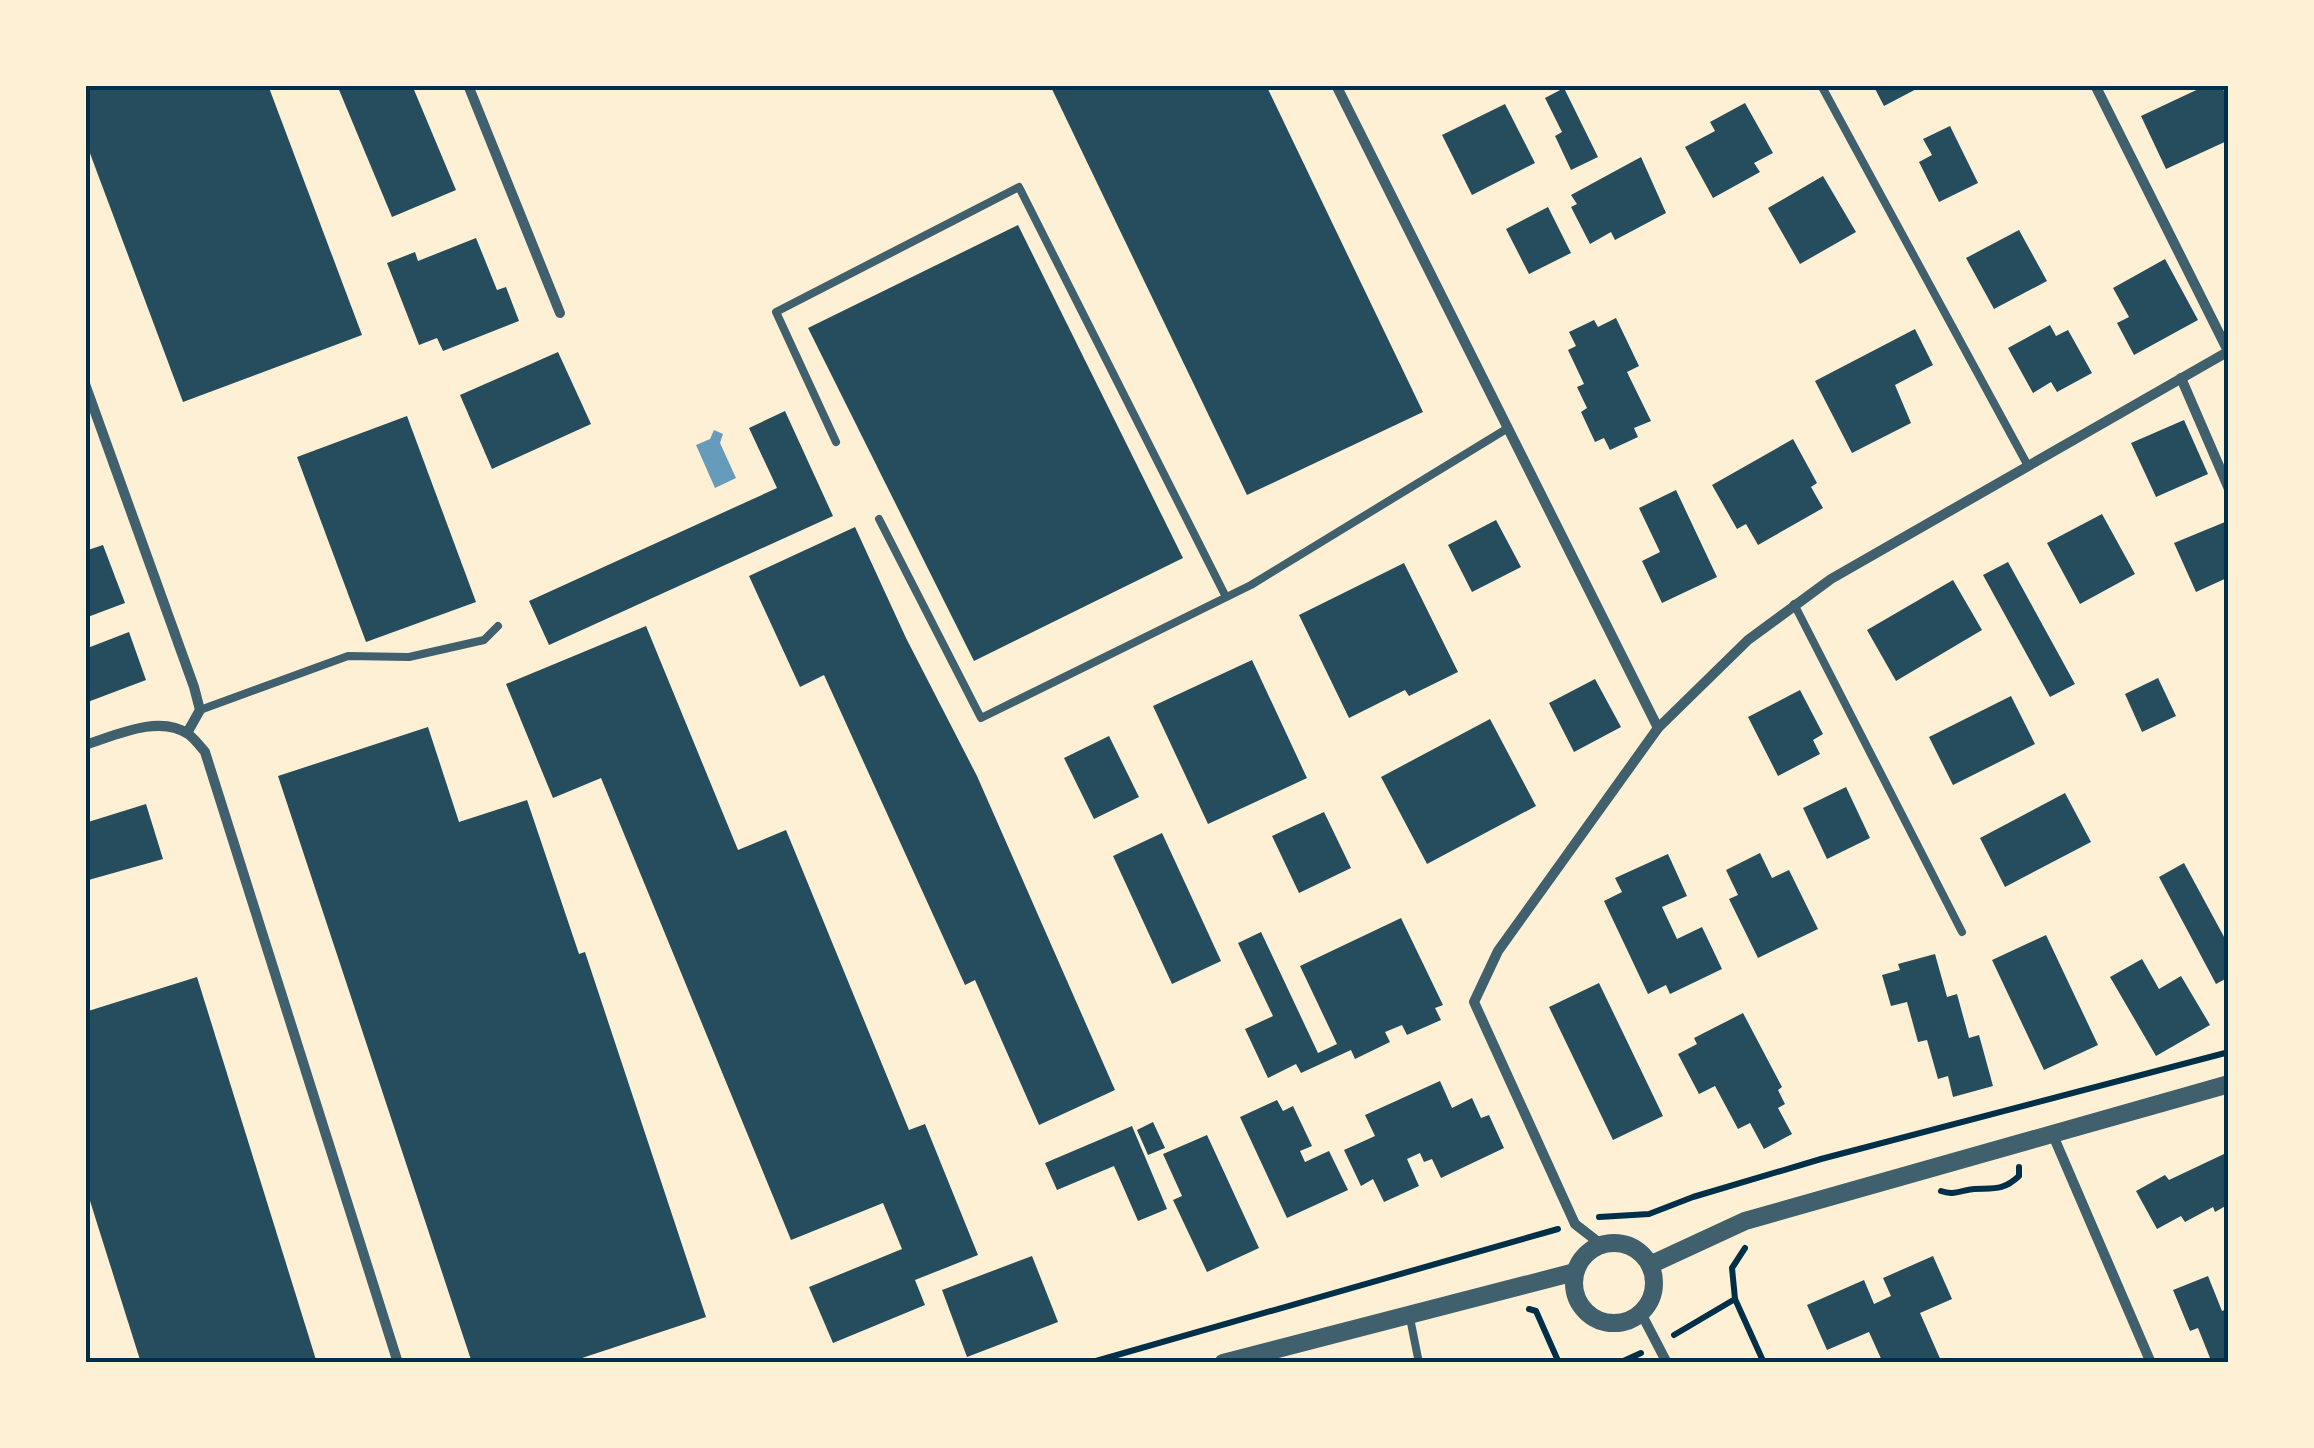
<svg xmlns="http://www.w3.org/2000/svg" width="2314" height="1448" font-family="'Asap Condensed',sans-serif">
  <rect width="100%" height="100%" fill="#fdf0d5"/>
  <polygon fill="#669bbc" points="714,430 723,434 720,443 736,478 715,488 696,445 710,439"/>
  <g fill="#264d5e">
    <polygon points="85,85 268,85 362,335 183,402 85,140"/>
    <polygon points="337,85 412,85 456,190 392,217"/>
    <polygon points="1050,85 1266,85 1423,412 1247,495"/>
    <polygon points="1873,85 1924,85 1884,106"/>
    <polygon points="2207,85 2221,85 2229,102 2229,140 2166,169 2141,116"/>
    <polygon points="1564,88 1598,157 1571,170 1555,136 1562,132 1545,98"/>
    <polygon points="1745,103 1773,153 1754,163 1760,172 1713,198 1685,147 1715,131 1710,122"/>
    <polygon points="1505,104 1535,163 1472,195 1442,135"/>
    <polygon points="1950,126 1978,183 1939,202 1919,162 1932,155 1923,139"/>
    <polygon points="1641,157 1666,213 1615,240 1611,232 1590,244 1571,207 1577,204 1571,195"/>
    <polygon points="1823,176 1856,232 1800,264 1768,208"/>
    <polygon points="1548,207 1571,253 1529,274 1506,229"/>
    <polygon points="1018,225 1183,558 974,661 808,328"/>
    <polygon points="2019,230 2047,281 1994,309 1966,258"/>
    <polygon points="476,238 497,290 506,287 519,321 443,351 437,338 419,345 387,263 415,252 418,261"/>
    <polygon points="2165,259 2198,320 2134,355 2117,323 2129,317 2113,288"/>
    <polygon points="1616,318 1639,366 1627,372 1651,421 1634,428 1638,437 1610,450 1604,438 1595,442 1581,412 1587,408 1577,387 1584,384 1568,350 1576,346 1569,332 1594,320 1598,327"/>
    <polygon points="2050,325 2056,336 2068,330 2092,373 2057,392 2051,382 2033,393 2008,348"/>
    <polygon points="1915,329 1933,365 1895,385 1911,423 1852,453 1815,381"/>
    <polygon points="558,352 591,424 492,469 460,395"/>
    <polygon points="785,411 833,516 549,645 529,601 777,488 749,428"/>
    <polygon points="407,416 476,602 366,642 297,457"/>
    <polygon points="2184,420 2208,474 2156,497 2131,443"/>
    <polygon points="1793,439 1817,483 1811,487 1823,508 1758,545 1746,524 1737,529 1712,485"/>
    <polygon points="1676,490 1717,577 1662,603 1642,561 1660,552 1639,508"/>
    <polygon points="2102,514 2135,574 2080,604 2047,543"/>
    <polygon points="1496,520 1521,567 1472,592 1448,545"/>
    <polygon points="2225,522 2229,532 2229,577 2196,592 2174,543"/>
    <polygon points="855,527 906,638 977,776 1115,1090 1039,1125 975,980 965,985 824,675 800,687 749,576"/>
    <polygon points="103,545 125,603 85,618 85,551"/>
    <polygon points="2008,562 2075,684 2050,697 1983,575"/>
    <polygon points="1404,563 1458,672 1409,696 1405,690 1349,718 1299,615"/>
    <polygon points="1953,580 1982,630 1896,681 1867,630"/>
    <polygon points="646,626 738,850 786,830 909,1130 925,1124 978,1255 915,1280 925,1305 833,1343 809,1287 902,1249 883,1203 791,1240 601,778 553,798 506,684"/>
    <polygon points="129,632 146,680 85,703 85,649"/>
    <polygon points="1252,660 1307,778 1208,824 1153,706"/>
    <polygon points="2158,678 2176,716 2142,732 2125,694"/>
    <polygon points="1595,679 1621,727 1574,752 1549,703"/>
    <polygon points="1800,690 1823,734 1813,740 1820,754 1778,776 1748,717"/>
    <polygon points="2011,696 2035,744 1953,785 1929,737"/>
    <polygon points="1490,719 1536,806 1427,864 1381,777"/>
    <polygon points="428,727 459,822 527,800 579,954 585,952 706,1317 567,1363 472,1363 278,776"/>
    <polygon points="1109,736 1139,797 1094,819 1064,758"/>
    <polygon points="1846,787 1870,838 1827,859 1803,808"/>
    <polygon points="2065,793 2091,842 2005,887 1980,838"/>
    <polygon points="146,804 163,859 85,881 85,823"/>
    <polygon points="1324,812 1351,868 1299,893 1272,836"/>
    <polygon points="1162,833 1221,961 1172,984 1113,856"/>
    <polygon points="1760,853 1772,878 1789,870 1818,929 1758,958 1729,899 1738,895 1726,870"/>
    <polygon points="1668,854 1687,896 1662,907 1677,939 1702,927 1722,969 1670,994 1666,985 1648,994 1604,901 1622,892 1615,878"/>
    <polygon points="2184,863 2229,946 2229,977 2216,984 2159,877"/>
    <polygon points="1401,918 1443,1005 1435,1008 1441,1020 1407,1035 1402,1025 1385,1032 1390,1042 1355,1059 1351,1050 1301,1073 1296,1064 1268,1078 1245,1029 1273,1016 1238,943 1261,932 1318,1053 1337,1044 1300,966"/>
    <polygon points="2046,935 2098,1045 2044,1070 1992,960"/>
    <polygon points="1935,954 1947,997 1957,994 1969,1038 1979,1035 1993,1086 1953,1097 1948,1076 1938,1079 1927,1040 1918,1042 1907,1002 1891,1006 1882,975 1900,970 1898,964"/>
    <polygon points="2142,959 2159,989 2181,976 2210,1025 2156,1056 2110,977"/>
    <polygon points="197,977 317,1363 141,1363 85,1185 85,1012"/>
    <polygon points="1599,983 1663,1116 1613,1140 1549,1007"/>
    <polygon points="1743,1013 1782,1087 1778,1090 1785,1104 1778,1108 1792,1134 1764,1149 1750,1123 1738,1129 1715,1086 1699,1094 1678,1054 1697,1044 1694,1038"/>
    <polygon points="1440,1081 1452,1108 1472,1098 1481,1118 1489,1115 1504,1148 1441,1178 1432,1159 1424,1162 1420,1153 1407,1159 1419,1186 1384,1202 1373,1179 1361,1186 1344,1150 1375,1136 1365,1115"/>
    <polygon points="1277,1100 1283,1111 1293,1106 1312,1146 1300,1151 1305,1162 1329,1151 1348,1190 1287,1218 1240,1117"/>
    <polygon points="1153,1122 1165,1148 1148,1155 1137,1130"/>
    <polygon points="1132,1126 1167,1209 1138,1221 1114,1166 1057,1190 1045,1163"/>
    <polygon points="1207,1135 1259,1248 1207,1272 1173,1200 1182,1196 1163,1154"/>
    <polygon points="2224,1154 2229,1159 2229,1204 2215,1212 2213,1207 2185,1222 2181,1216 2157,1229 2136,1191 2165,1175 2169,1180"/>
    <polygon points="1032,1256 1058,1322 967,1357 942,1290"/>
    <polygon points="1933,1256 1952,1299 1920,1313 1942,1363 1883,1363 1869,1332 1827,1350 1807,1305 1864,1280 1874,1304 1891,1296 1883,1278"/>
    <polygon points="2208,1276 2222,1311 2229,1308 2229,1363 2212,1363 2198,1328 2190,1331 2173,1290"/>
  </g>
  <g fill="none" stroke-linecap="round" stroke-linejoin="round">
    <g stroke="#003049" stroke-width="6">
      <path d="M1941 1191C1954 1196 1961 1190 1974 1189 1994 1188 2003 1191 2019 1176V1167"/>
      <polyline points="1599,1217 1649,1214 1693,1197 1821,1159 2229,1052"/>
      <polyline points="1735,1299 1764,1363"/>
      <polyline points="1529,1309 1536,1311 1559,1363"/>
      <polyline points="1674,1335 1735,1299 1732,1268 1745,1248"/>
      <polyline points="1089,1363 1558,1229"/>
      <polyline points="1619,1363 1641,1353"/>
    </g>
    <g stroke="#3f606c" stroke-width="8">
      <polyline points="1821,85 2027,464"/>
      <polyline points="836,442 776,312 1019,187 1226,597"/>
      <polyline points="879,519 981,718 1251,585 1508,428"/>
      <polyline points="1794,604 1962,932"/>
      <polyline points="200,710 348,656 409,657 484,640 498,626"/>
      <polyline points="1409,1313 1419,1363"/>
    </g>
    <g stroke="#3f606c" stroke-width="10">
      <polyline points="468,85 560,313"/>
      <polyline points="1336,85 1658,728"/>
      <polyline points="2095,85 2228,351"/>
      <polyline points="2181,378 2229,489"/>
      <polyline points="85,384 194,687 200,710 187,733"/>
      <path d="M85 745C114 736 159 714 188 734 194 738 200 746 205 752L398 1363"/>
      <polyline points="2052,1133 2151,1363"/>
      <polyline points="1602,1245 1575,1224 1474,1002 1498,951 1658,728 1748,640 1831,579 2229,351"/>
      <polyline points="1641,1313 1667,1363"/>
    </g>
    <g stroke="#3f606c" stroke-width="18">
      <circle cx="1614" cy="1283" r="40"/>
      <polyline points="1650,1265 1745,1221 2229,1084"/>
      <polyline points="1223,1363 1575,1272"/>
    </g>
  </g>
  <rect width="2314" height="1448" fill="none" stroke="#fdf0d5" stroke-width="175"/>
  <rect x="88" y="88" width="2138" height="1272" fill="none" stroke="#003049" stroke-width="4"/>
</svg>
